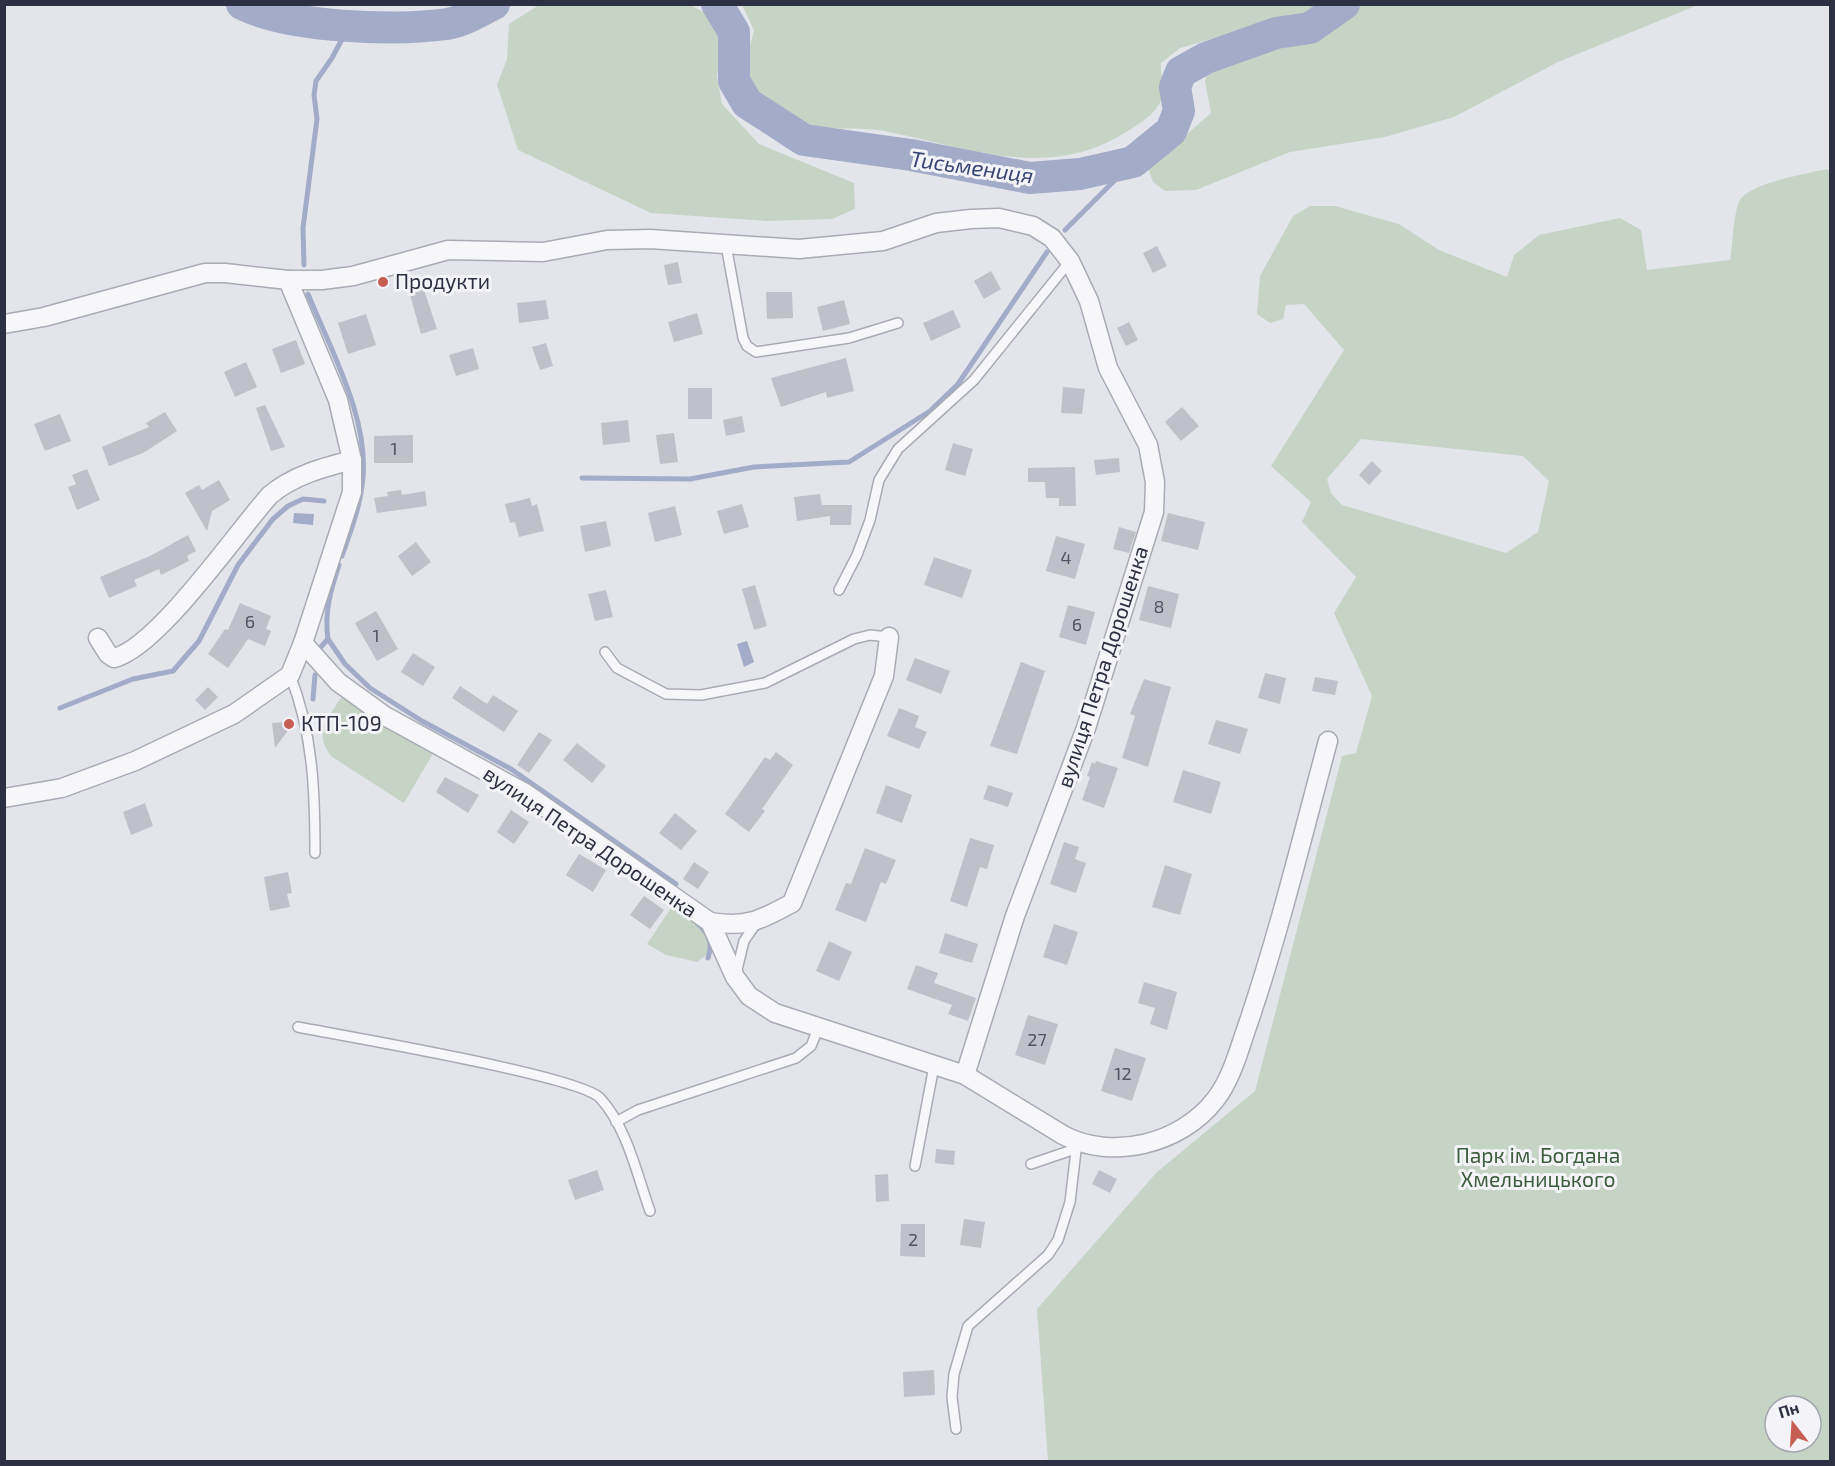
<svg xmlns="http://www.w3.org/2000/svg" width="1835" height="1466" font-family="'Exo 2',sans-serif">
  <rect width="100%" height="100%" fill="#e4e5eb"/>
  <g fill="#c6d4c6" fill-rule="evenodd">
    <polygon points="539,5 690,5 715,18 724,39 717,76 722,104 759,144 854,183 855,209 832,219 766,221 651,213 518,150 497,85 507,59 509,24"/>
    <path d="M742 5H1698L1558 62 1454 117 1385 137 1290 152 1196 190 1165 191 1153 182 1148 168 1211 113 1205 81 1216 38 1180 48 1161 63C1160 73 1165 90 1162 99 1156 114 1139 124 1126 132 1048 182 966 147 884 131 859 126 826 132 803 124 787 119 765 106 752 94 735 78 750 50 754 30Z"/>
    <path d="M1827 169 1830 171V1461H1048L1037 1309 1157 1172 1255 1091 1342 756 1356 753 1372 696 1334 613 1356 577 1302 522 1311 502 1271 466 1344 350 1304 304 1286 305 1283 319 1270 323 1257 314 1260 276 1293 216 1310 206H1335L1399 224 1439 250 1507 277 1514 255 1539 235 1620 218 1641 230 1647 270 1730 260C1733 246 1733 212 1740 200 1751 182 1807 174 1827 169ZM1361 439 1523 456 1549 481 1538 532 1506 553 1342 505 1331 493 1327 479ZM1775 1406H1811V1442H1775Z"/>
    <path d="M342 696 435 750 404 803 332 757C312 733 328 719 342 696Z"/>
    <path d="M673 905C688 918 729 944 697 962L666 955 647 944Z"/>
  </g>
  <g fill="#a2abc8">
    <polygon points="294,513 314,514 313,525 293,523"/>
    <polygon points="747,641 754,662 744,667 737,644"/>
  </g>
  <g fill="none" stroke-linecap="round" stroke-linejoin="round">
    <g stroke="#a2abc8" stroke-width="5">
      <polyline points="1065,230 1133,162"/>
      <polyline points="304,265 303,228 317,119 314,95 316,81 332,58 349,26"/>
      <path d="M308 294C331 351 372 423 362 486 359 510 350 533 342 556"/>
      <polyline points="582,478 690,479 754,467 849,462 930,411 958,384 1047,252"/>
      <polyline points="328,639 345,664 370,688 422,721 511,769 676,884"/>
      <path d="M319 649 328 639C324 612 331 589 339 565"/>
      <polyline points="313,699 315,675"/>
      <polyline points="60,708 133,679 173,671 199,641 238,565 273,519 288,506 303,499 324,501"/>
      <path d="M697 923C709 934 713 943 708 958"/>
    </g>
    <g stroke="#a2abc8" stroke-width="32">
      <path d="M242 4C290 28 394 31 447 24 462 22 480 11 494 4"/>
      <polyline points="717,4 734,32 734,81 747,103 804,140 911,155 1030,178 1080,174 1133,162 1171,131 1179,111 1175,87 1181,72 1206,58 1276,33 1310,28 1344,4"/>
    </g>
  </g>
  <g fill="#bfc0ca">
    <polygon points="1157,246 1167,266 1153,273 1143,253"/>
    <polygon points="678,262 682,283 668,285 664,265"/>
    <polygon points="991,271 1001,289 984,299 974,281"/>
    <polygon points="421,281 437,329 421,334 407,284"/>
    <polygon points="766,292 792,292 793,318 767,319"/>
    <polygon points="546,300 549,319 519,323 517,303"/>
    <polygon points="844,300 850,324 823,331 817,307"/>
    <polygon points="953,310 961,327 931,341 923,323"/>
    <polygon points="697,313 703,334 674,342 668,322"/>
    <polygon points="366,314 376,345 348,354 338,323"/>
    <polygon points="1129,322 1138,340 1126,346 1117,328"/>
    <polygon points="296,340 305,364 281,373 272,349"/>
    <polygon points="546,343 553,366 540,370 532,347"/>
    <polygon points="473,348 479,369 456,376 449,355"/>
    <polygon points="846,358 854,391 827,398 826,392 781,407 771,378"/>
    <polygon points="246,362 257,387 235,397 224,372"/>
    <polygon points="1063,387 1085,389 1082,414 1061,413"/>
    <rect x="688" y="388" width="24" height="31"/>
    <polygon points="265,405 285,447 271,451 256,408"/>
    <polygon points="1182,407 1199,426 1181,441 1165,422"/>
    <polygon points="165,412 177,431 143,453 109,466 102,447 149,427 146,423"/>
    <polygon points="60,414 71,441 45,451 34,424"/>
    <polygon points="742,416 745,432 726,436 723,420"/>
    <polygon points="628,420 630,442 603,445 601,423"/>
    <polygon points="674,433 678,462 660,464 656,435"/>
    <polygon points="413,435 413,463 374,463 374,436"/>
    <polygon points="953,443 973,449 965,476 945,470"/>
    <polygon points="1119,458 1120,472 1096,475 1094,460"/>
    <polygon points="1372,461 1382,471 1369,485 1359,475"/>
    <polygon points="1075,467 1076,506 1059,506 1059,498 1046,498 1045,482 1028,482 1028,468"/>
    <polygon points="87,469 100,500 77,510 68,487 76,484 72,475"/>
    <polygon points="219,480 230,500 212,511 207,531 185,493 199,485 202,490"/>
    <polygon points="401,490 402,495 425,491 427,506 377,513 374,498 388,496 387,492"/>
    <polygon points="820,494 822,505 852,505 851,525 830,525 830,516 797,521 794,497"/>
    <polygon points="530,498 532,506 537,504 544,531 519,537 515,522 510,523 505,504"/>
    <polygon points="742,504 749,527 724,534 717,511"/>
    <polygon points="675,506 682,535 655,542 648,513"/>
    <polygon points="1168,513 1205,522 1198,550 1161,541"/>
    <polygon points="606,521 611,546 585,552 580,526"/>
    <polygon points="1119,527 1136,532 1129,553 1113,549"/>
    <polygon points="188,535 196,551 187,556 189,561 161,575 159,569 134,580 137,586 109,598 100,577 152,555"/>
    <polygon points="1056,536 1085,544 1075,579 1046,571"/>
    <polygon points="416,542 431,562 412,576 398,556"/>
    <polygon points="934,557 972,570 962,598 924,585"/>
    <polygon points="755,585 767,626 754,630 742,589"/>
    <polygon points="1148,586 1179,594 1171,628 1139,620"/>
    <polygon points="606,590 613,617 595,621 588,594"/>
    <polygon points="240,603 271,616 266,629 271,631 265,646 248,639 228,668 208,654 225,629 228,630"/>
    <polygon points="1068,605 1095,612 1086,645 1059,637"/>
    <polygon points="376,611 398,649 377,661 355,623"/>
    <polygon points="413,653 435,667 423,686 401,672"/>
    <polygon points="915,658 950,671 941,694 906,680"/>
    <polygon points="1021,662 1045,671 1017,754 990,746"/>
    <polygon points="1265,673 1286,678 1280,704 1258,698"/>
    <polygon points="1315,677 1338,681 1335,695 1312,691"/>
    <polygon points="1144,679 1171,687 1148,767 1122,758 1135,716 1130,714"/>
    <polygon points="460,686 487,704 493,695 518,711 504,732 452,698"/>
    <polygon points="208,687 218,697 205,710 195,700"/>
    <polygon points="899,708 919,716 915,727 927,732 919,749 887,736"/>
    <polygon points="1216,720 1248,729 1240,754 1208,744"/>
    <polygon points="295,721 275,748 272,723"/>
    <polygon points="539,732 552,740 529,773 517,765"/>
    <polygon points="577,743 606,766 592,783 563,760"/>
    <polygon points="776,752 793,765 762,809 765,811 749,832 725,814 765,757 770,760"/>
    <polygon points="1096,761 1118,768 1104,808 1082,800 1090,777 1087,776 1092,762 1095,764"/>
    <polygon points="1183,770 1221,782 1211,814 1173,802"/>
    <polygon points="445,777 479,795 468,813 436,792"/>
    <polygon points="886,785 912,795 902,823 876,813"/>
    <polygon points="988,785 1013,793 1008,807 983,799"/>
    <polygon points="145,803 153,826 131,835 123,812"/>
    <polygon points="511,810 529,822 514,844 497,832"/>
    <polygon points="675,813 697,831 681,850 659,833"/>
    <polygon points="970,838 994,845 987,869 980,867 967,907 950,901"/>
    <polygon points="1064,842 1079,847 1075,859 1086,863 1076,893 1050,884"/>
    <polygon points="865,848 896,860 886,884 881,882 866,922 835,910 846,883 851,884"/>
    <polygon points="579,854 606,870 593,892 566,875"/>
    <polygon points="694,862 709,872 698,889 683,879"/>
    <polygon points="1165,865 1192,874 1180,915 1152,907"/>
    <polygon points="288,872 292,893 287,894 290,907 270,911 264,877"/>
    <polygon points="644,896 664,910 650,929 630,915"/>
    <polygon points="1054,924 1078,932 1067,965 1043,957"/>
    <polygon points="945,933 978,944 972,963 939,953"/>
    <polygon points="829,941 852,952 839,981 816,971"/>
    <polygon points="916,965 938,973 934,983 976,998 968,1021 948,1014 952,1005 907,989"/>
    <polygon points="1144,982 1177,992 1167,1030 1150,1024 1155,1008 1138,1003"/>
    <polygon points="1028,1015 1058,1024 1045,1065 1015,1055"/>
    <polygon points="1115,1048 1146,1058 1132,1101 1101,1091"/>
    <polygon points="936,1149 955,1151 954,1165 935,1163"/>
    <polygon points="597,1170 604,1190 575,1200 568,1180"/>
    <polygon points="1099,1170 1117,1179 1110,1193 1092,1184"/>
    <polygon points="888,1174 889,1201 876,1202 875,1175"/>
    <polygon points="964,1219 985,1222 981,1248 960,1245"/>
    <polygon points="901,1224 925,1224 925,1257 900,1256"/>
    <polygon points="934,1370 935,1395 904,1397 903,1372"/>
  </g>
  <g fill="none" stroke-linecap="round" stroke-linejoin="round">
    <defs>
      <g id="lane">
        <polyline points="726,245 743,338 747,346 756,352 849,338 898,323"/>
        <polyline points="839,590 857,555 870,520 879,480 898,449 974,380 1070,261"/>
        <polyline points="605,652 617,668 666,694 701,695 765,683 854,639 870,635 889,637"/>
        <path d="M290 675C313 733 315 791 315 853"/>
        <polyline points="736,974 744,941 757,922"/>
        <path d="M298 1027C343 1036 580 1076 600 1098 627 1127 637 1175 650 1211"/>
        <polyline points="616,1122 638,1110 796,1058 811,1046 818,1029"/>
        <polyline points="1031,1164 1075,1149"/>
        <polyline points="915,1166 934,1066"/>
        <polyline points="956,1429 952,1397 954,1374 968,1326 1048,1255 1058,1240 1070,1202 1077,1142"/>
      </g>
      <g id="street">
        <polyline points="4,324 44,317 205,273 225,273 288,280 322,280 353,276 448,250 543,252 607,240 650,239 799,249 883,241 936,223 971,219 999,218 1033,226 1052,238 1070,261 1089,301 1108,368 1148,445 1155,482 1154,512 1086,728 1015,916 965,1075"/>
        <path d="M98 638 108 654 114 658C158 647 236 533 270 495 294 475 322 468 352 460"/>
        <path d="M303 643 338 682 385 716 525 793 710 922 735 977 749 996 775 1013 965 1075 1063 1135C1112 1161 1181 1144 1215 1100 1232 1079 1240 1046 1249 1021 1280 929 1303 834 1328 741"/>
        <polyline points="4,798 62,788 135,761 234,714 290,675 303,643 352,492 352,460 338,400 288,280"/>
        <path d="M710 922C747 928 761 920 792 903L884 676 889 637"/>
      </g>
    </defs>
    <use href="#lane" stroke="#a9abb5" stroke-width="12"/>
    <use href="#street" stroke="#a9abb5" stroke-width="21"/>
    <use href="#lane" stroke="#f7f7f9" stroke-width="9"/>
    <use href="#street" stroke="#f7f7f9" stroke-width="18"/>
  </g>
  <g fill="#c65e53" stroke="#f4f4f8" stroke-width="2">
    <circle cx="383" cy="282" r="6"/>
    <circle cx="289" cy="724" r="6"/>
  </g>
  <g text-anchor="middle" stroke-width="6" stroke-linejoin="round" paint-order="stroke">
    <g font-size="18" fill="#525364">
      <text x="394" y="455">1</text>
      <text x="1066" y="564">4</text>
      <text x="1159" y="613">8</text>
      <text x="250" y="628">6</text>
      <text x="1077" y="631">6</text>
      <text x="376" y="642">1</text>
      <text x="1037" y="1046">27</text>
      <text x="1123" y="1080">12</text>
      <text x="913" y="1246">2</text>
    </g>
    <g font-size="21" fill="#2d2f42" stroke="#f4f4f8" text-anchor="start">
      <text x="395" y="289">Продукти</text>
      <text x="301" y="731">КТП-109</text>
    </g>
    <g font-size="21" fill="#2d2f42" stroke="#f4f4f8">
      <text transform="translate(1103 667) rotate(-72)" y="7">вулиця Петра Дорошенка</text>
      <text transform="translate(590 842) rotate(34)" y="7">вулиця Петра Дорошенка</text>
    </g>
    <g font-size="21" fill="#3b5d3d" stroke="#f4f4f8">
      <text x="1538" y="1163">Парк ім. Богдана<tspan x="1538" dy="24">Хмельницького</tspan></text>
    </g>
    <g font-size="22" font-style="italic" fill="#394574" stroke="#f4f4f8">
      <text transform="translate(972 167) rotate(8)" y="8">Тисьмениця</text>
    </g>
  </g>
  <rect width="1835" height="1466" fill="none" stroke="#2d2f42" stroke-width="12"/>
  <g transform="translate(1793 1424) rotate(343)"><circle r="28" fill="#f4f4f8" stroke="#a4a5af" stroke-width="1.5"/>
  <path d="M0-4.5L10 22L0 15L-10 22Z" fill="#c65e53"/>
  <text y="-9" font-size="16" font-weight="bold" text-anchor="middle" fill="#2d2f42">Пн</text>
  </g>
</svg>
